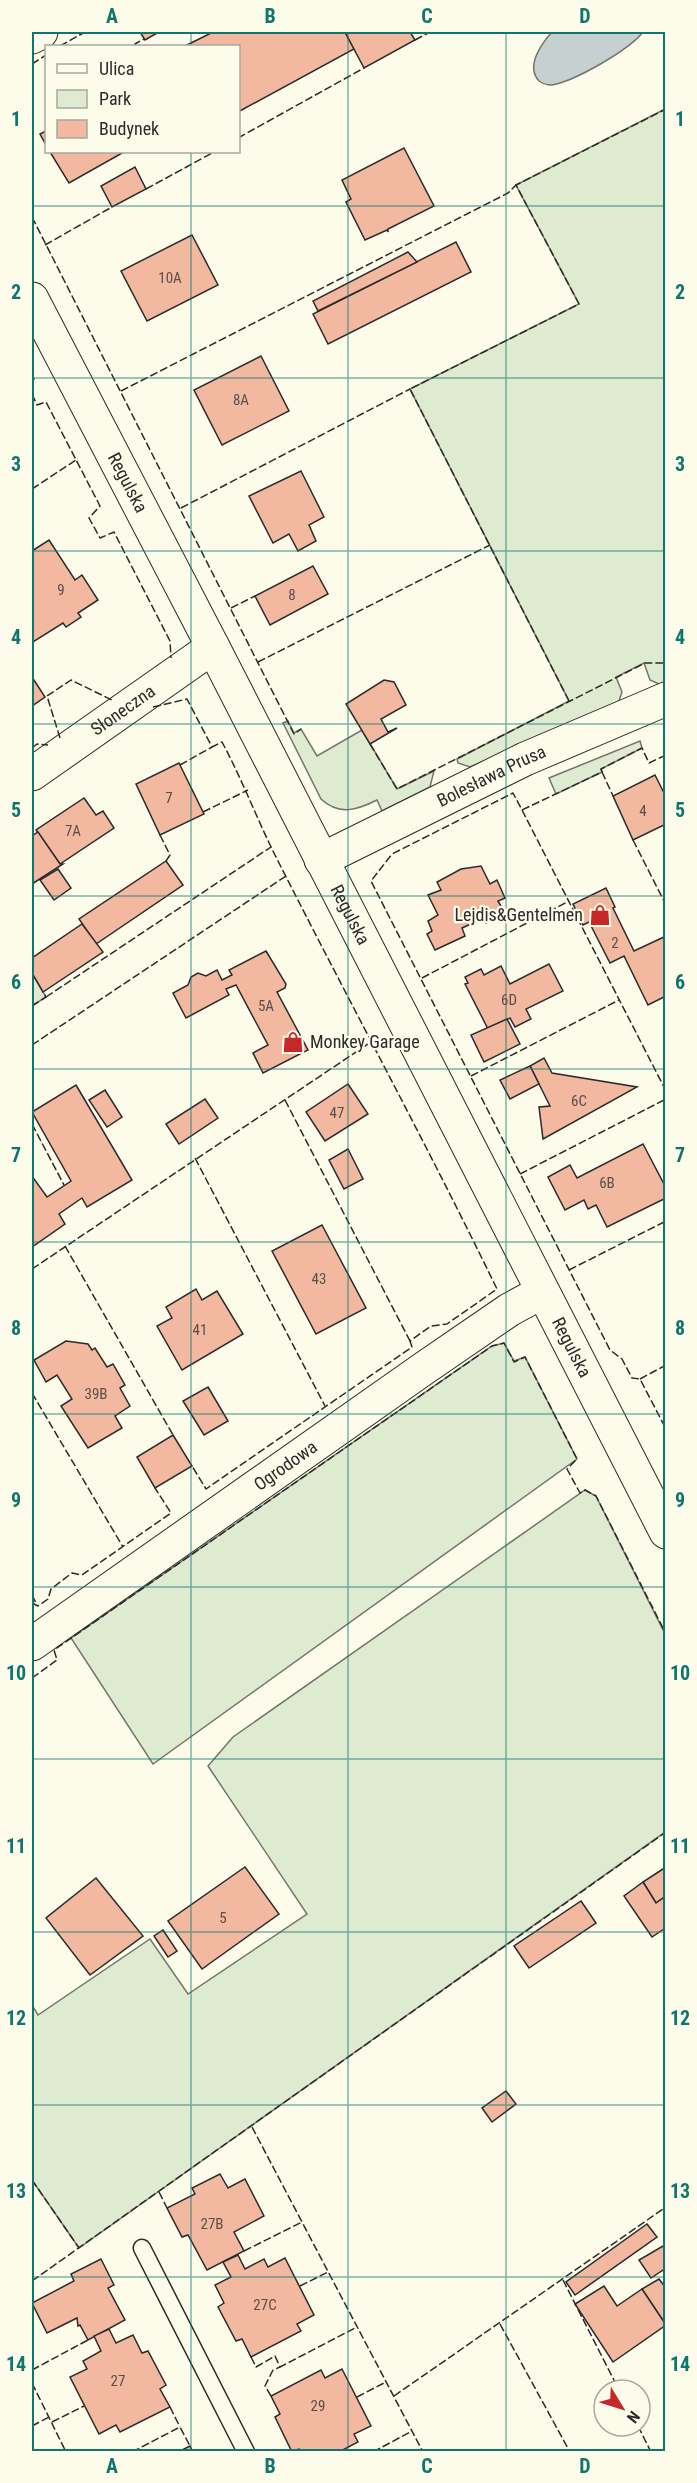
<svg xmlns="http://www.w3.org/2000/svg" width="697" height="2483" font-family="'Roboto Condensed',sans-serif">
  <rect width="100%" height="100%" fill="#fdfbea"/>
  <g fill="#deebd1" stroke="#74746e" stroke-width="1.5">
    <polygon points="665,109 665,682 661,685 650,680 644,663 616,677 622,692 618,704 470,767 458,763 457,759 569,701 410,389 579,304 516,185"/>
    <path d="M288 721 294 733 301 729 317 756 362 730 397 789 434 771 430 787 382 811 377 800C357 810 339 816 321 799L283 723Z"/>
    <polygon points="640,741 642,748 601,769 602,772 556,794 549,778"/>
    <polygon points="32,973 46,997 32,1006"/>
    <polygon points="504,1343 514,1361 525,1357 577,1459 153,1764 71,1638 492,1346"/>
    <polygon points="585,1490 596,1496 665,1634 665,1832 79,2248 32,2180 32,2005 38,2015 150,1939 188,1994 307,1914 208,1766 233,1737"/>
  </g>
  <path fill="#c7d0d0" stroke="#74746e" stroke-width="1.5" d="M552 32H643C629 50 575 81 552 85 547 85 543 84 539 81 525 66 542 43 552 32Z"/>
  <g fill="#f2b8a0" stroke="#2b2b2b" stroke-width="1.5">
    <polygon points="140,32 159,32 145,40"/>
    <polygon points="213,32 345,32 354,49 238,112 238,46 185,46"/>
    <polygon points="345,32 410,32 415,40 364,68"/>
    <polygon points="46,131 46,145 40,134"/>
    <polygon points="404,148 434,206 388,229 388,232 387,230 365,240 346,202 351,199 342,180"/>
    <polygon points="50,152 124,152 69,183"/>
    <polygon points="135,167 146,189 112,207 101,186"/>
    <polygon points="192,235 218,285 147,321 121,271"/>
    <polygon points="456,242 471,272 328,344 313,314"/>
    <polygon points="408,252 417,262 318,311 313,301"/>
    <polygon points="261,356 289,411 222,445 194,390"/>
    <polygon points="301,471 324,517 309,525 316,541 298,551 289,534 273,543 249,496"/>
    <polygon points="49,540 75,580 82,575 98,600 78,613 81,617 66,627 63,623 33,642 32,551"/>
    <polygon points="313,566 328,594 270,625 255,596"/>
    <polygon points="32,677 45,697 32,706"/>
    <polygon points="384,680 394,682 406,705 381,719 388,732 397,728 370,744 346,704"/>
    <polygon points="179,763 204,814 160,835 136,784"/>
    <polygon points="655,775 666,797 666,824 633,840 613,796"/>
    <polygon points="84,798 96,815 103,811 114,828 60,864 36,830"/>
    <polygon points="38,832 60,864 63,864 32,884 32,836"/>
    <polygon points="166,861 183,885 96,944 79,919"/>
    <polygon points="481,866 490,884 497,880 505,898 498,901 505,913 486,923 484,918 462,928 465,936 435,950 427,934 432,931 428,921 438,915 428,895 441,890 437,882 461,869"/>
    <polygon points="58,869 71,888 54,900 40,880"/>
    <polygon points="606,888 615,907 613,908 634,951 666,936 666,996 648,1005 624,956 610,963 589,922 583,925 573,904"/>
    <polygon points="82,924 103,952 43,992 32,973 32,958"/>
    <polygon points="266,951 286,984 285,988 277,992 308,1050 263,1073 253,1053 268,1045 236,985 226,989 229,995 186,1018 173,993 188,985 191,977 198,973 206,976 217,970 222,980 232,975 229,970"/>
    <polygon points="549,964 563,991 526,1009 531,1019 515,1027 510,1018 488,1029 465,984 468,983 465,977 481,969 484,975 501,966 510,984"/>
    <polygon points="507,1019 520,1044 484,1062 471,1035"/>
    <polygon points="544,1058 552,1073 637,1087 543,1139 539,1107 550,1106 530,1066"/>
    <polygon points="530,1066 539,1084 510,1099 500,1080"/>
    <polygon points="348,1084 368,1114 325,1141 306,1112"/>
    <polygon points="76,1085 132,1180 87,1207 82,1198 59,1214 65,1224 32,1247 32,1176 47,1197 71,1181 32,1112"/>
    <polygon points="105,1090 122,1117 107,1127 89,1100"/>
    <polygon points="205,1099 218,1118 179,1144 166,1124"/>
    <polygon points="643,1144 666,1188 666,1198 607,1227 596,1205 588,1209 584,1200 565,1210 548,1177 570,1165 577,1178"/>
    <polygon points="348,1149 363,1179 344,1189 329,1160"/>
    <polygon points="322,1225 366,1308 316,1334 272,1251"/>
    <polygon points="196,1289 202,1300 217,1291 243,1334 182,1370 157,1326 172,1318 166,1307"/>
    <polygon points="66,1341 88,1344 92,1350 95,1348 107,1367 113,1364 125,1385 120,1388 130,1406 115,1416 122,1428 88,1448 61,1406 72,1399 57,1375 46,1382 34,1360"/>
    <polygon points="208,1387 228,1421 204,1435 183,1401"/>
    <polygon points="173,1435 192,1466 155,1488 137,1457"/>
    <polygon points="245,1867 279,1914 202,1969 168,1921"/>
    <polygon points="666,1867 666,1896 656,1903 643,1882"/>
    <polygon points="96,1878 143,1936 90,1975 46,1918"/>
    <polygon points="643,1882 656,1903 666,1896 666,1930 664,1929 652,1937 624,1896"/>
    <polygon points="581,1901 596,1923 529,1968 514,1946"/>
    <polygon points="163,1930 177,1951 168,1957 154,1936"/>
    <polygon points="506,2091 516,2104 492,2122 482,2108"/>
    <polygon points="220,2174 228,2188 245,2179 264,2216 234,2232 244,2251 207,2270 188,2235 182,2237 167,2208 195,2194 192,2188"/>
    <polygon points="647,2224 657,2237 575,2295 566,2282"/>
    <polygon points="663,2246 666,2250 666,2268 651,2278 639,2260"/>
    <polygon points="238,2255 245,2269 264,2259 268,2267 285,2258 314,2315 297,2324 301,2331 251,2357 242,2339 236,2341 218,2307 224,2303 215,2285 231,2277 223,2262"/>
    <polygon points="101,2259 114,2285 108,2288 125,2320 88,2340 80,2325 78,2326 77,2318 47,2333 32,2303 74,2281 71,2274"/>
    <polygon points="659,2279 666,2288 666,2325 642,2289"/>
    <polygon points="604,2286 617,2306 642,2289 666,2325 613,2362 575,2304"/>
    <polygon points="109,2329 116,2343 133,2335 142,2353 148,2351 166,2385 160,2389 170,2407 120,2432 116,2425 99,2434 70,2377 87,2369 83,2361 101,2351 94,2336"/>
    <polygon points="342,2369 371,2426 354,2434 358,2442 339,2452 300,2452 299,2449 292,2452 275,2417 280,2414 271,2396 321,2370 325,2378"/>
    <polygon points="190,2446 193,2452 178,2452"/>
  </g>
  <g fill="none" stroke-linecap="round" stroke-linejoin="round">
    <defs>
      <polyline id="service" points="142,2248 246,2452"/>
      <g id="minor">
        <polyline points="32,37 41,32"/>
        <path id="s1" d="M32 774 213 647"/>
        <path id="s2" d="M321 860 525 759 666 699"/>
        <path id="s3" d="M32 1644 423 1369 509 1310 542 1292"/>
      </g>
      <g id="tertiary">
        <path id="s4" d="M32 299 213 647 666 1532"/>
      </g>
    </defs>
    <use href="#service" stroke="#2b2b2b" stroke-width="19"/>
    <use href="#minor" stroke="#2b2b2b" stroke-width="35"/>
    <use href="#tertiary" stroke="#2b2b2b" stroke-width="35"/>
    <use href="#service" stroke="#fdfbea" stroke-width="16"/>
    <use href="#minor" stroke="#fdfbea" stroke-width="33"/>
    <use href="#tertiary" stroke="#fdfbea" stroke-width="33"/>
    <g stroke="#2b2b2b" stroke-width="1.5" stroke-dasharray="8 3" stroke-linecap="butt">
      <polyline points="415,40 430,32"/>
      <polyline points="60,46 85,32"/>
      <polyline points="136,46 135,44 144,39"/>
      <polyline points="32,64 46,55"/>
      <polyline points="238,138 364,68"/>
      <polyline points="146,189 214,152"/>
      <polyline points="32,217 294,734 301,729"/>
      <polyline points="45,245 112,207"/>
      <polyline points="32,375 34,379 32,381"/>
      <polyline points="121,391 508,193 516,185"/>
      <polyline points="32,394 37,405 46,402 100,506 89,518 100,538 114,532 170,641 171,658"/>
      <polyline points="32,489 76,460"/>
      <polyline points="181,508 410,389"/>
      <polyline points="231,608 255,596"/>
      <polyline points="258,662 490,545"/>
      <polyline points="569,701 410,389 579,304 516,185 666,109"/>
      <path d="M153 707 187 699 212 747 222 742C243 781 258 822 278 861 351 1005 426 1143 497 1289L447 1324 431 1326 410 1341 412 1347 206 1489 192 1466"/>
      <polyline points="60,738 47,696 71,680 112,700"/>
      <polyline points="370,744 397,789 645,663 666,663"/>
      <polyline points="32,748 37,744 48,745"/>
      <polyline points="666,755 649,763 642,748 601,769 602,772 522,810 513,793 392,854 371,881 610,1350 622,1359 632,1378 640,1379 666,1429"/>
      <polyline points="180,765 212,747"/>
      <polyline points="602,772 613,796"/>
      <polyline points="522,810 666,1091"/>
      <polyline points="203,812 248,790"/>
      <polyline points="160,835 170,855 166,861"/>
      <polyline points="633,840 666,905"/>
      <polyline points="422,978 569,901"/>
      <polyline points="46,997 271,847"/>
      <polyline points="32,1006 46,997 43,992"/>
      <polyline points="32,1045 286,876"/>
      <polyline points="471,1076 619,1000"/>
      <polyline points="285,1100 410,1341"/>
      <polyline points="32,1124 64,1185"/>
      <polyline points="195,1158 325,1406"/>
      <polyline points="520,1174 666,1099"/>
      <polyline points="65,1246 173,1435"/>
      <polyline points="32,1269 371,1042"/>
      <polyline points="569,1270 666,1221"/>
      <polyline points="640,1379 666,1365"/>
      <polyline points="32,1393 123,1547"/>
      <polyline points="32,1595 37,1605"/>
      <polyline points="32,1603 38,1606 48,1599 51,1589 72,1573 82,1575 171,1513 155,1488"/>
      <polyline points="32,1678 57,1660 54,1650 492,1346 504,1343 514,1362 525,1357 577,1459 567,1469 580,1493 585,1490 596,1496 666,1634"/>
      <polyline points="252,2127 423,2452"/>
      <polyline points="32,2180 79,2248"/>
      <polyline points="159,2192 167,2208"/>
      <polyline points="244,2251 302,2222"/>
      <polyline points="563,2280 619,2390"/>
      <polyline points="32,2281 666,1832"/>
      <polyline points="300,2286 328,2272"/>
      <polyline points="500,2324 570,2452"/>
      <polyline points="251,2357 256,2367 275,2356 280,2367 357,2327"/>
      <polyline points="32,2370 88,2340"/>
      <polyline points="32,2383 66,2452"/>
      <polyline points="271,2396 265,2386 273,2370 280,2367"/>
      <polyline points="394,2396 666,2207"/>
      <polyline points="357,2397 386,2382"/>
      <polyline points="170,2407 180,2427"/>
      <polyline points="52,2422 84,2406"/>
      <polyline points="32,2426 49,2417"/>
      <polyline points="638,2426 651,2452"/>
      <polyline points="132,2452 180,2427 190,2446"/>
      <polyline points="373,2452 412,2431"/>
    </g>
  </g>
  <path fill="none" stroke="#0f766e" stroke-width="1.5" stroke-opacity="0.55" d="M191 32V46M348 32V2452M506 32V2452M191 152V2452M32 206H666M32 378H666M32 551H666M32 724H666M32 896H666M32 1069H666M32 1242H666M32 1414H666M32 1587H666M32 1759H666M32 1932H666M32 2105H666M32 2277H666"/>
  <defs>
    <symbol id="shop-bare" viewBox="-9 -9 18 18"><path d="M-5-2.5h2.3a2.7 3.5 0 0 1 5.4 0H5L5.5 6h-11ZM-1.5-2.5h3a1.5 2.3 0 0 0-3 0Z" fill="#c62828" stroke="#fdfbea" stroke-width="2.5" paint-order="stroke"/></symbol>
  </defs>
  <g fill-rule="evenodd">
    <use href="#shop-bare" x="585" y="900" width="30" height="30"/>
    <use href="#shop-bare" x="278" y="1027" width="30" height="30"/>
  </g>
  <g text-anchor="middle" stroke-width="4.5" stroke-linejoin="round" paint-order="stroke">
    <g font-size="15" fill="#5d4e48">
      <text x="170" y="283">10A</text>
      <text x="241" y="405">8A</text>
      <text x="61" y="595">9</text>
      <text x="292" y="600">8</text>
      <text x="169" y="803">7</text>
      <text x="643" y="816">4</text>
      <text x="73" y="836">7A</text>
      <text x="615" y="948">2</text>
      <text x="509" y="1005">6D</text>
      <text x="266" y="1011">5A</text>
      <text x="579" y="1106">6C</text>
      <text x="337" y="1118">47</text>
      <text x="607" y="1188">6B</text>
      <text x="319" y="1284">43</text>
      <text x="200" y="1335">41</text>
      <text x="96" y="1399">39B</text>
      <text x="223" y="1923">5</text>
      <text x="212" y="2229">27B</text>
      <text x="265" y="2310">27C</text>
      <text x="118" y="2386">27</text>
      <text x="318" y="2411">29</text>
    </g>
    <g font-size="18" fill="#2b2b2b" stroke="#fdfbea">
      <text dy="6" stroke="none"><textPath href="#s4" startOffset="207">Regulska</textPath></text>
      <text dy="6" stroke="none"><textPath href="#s1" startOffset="111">Słoneczna</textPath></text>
      <text dy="6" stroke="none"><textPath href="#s2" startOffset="190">Bolesława Prusa</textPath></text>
      <text dy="6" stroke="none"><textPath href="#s4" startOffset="693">Regulska</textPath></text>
      <text dy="6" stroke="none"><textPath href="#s4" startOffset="1179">Regulska</textPath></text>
      <text dy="6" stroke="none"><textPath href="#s3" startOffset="310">Ogrodowa</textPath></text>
    </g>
    <g font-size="18" fill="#2b2b2b" stroke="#fdfbea" text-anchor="end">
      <text x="583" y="921">Lejdis&amp;Gentelmen</text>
      <text x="310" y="1048" text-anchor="start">Monkey Garage</text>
    </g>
  </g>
  <rect width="697" height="2483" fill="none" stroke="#fdfbea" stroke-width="66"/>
  <rect x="45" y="45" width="195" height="108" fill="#fdfbea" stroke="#a9a89e" stroke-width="1.5"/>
  <rect x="57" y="64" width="30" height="9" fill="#fdfbea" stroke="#a9a89e" stroke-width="1.5"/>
  <text x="99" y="75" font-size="18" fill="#2b2b2b">Ulica</text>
  <rect x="57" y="90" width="30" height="18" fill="#deebd1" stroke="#a9a89e" stroke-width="1.5"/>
  <text x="99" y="105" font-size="18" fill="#2b2b2b">Park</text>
  <rect x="57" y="120" width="30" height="18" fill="#f2b8a0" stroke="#a9a89e" stroke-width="1.5"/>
  <text x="99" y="135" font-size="18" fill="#2b2b2b">Budynek</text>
  <g transform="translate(622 2408) rotate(128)"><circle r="28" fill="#fdfbea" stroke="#a9a89e" stroke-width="1.5"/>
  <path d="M0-4.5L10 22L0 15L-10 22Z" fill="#c62828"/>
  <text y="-9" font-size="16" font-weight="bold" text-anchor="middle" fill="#2b2b2b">N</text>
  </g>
  <rect x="33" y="33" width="631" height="2417" fill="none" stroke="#0f766e" stroke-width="2"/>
  <g font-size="20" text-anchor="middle" font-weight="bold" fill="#0f766e">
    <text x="112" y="23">A</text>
    <text x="270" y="23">B</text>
    <text x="427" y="23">C</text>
    <text x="585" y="23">D</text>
    <text x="16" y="126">1</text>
    <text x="680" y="126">1</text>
    <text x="16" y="299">2</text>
    <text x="680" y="299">2</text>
    <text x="16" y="471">3</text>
    <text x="680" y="471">3</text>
    <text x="16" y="644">4</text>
    <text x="680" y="644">4</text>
    <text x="16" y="817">5</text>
    <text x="680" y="817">5</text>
    <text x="16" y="989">6</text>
    <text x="680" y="989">6</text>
    <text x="16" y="1162">7</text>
    <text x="680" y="1162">7</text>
    <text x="16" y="1335">8</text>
    <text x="680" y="1335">8</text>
    <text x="16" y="1507">9</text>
    <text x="680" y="1507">9</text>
    <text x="16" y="1680">10</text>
    <text x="680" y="1680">10</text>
    <text x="16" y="1853">11</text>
    <text x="680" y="1853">11</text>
    <text x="16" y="2025">12</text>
    <text x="680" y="2025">12</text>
    <text x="16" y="2198">13</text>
    <text x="680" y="2198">13</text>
    <text x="16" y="2371">14</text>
    <text x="680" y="2371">14</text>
    <text x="112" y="2473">A</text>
    <text x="270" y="2473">B</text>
    <text x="427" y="2473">C</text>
    <text x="585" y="2473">D</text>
  </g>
</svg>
